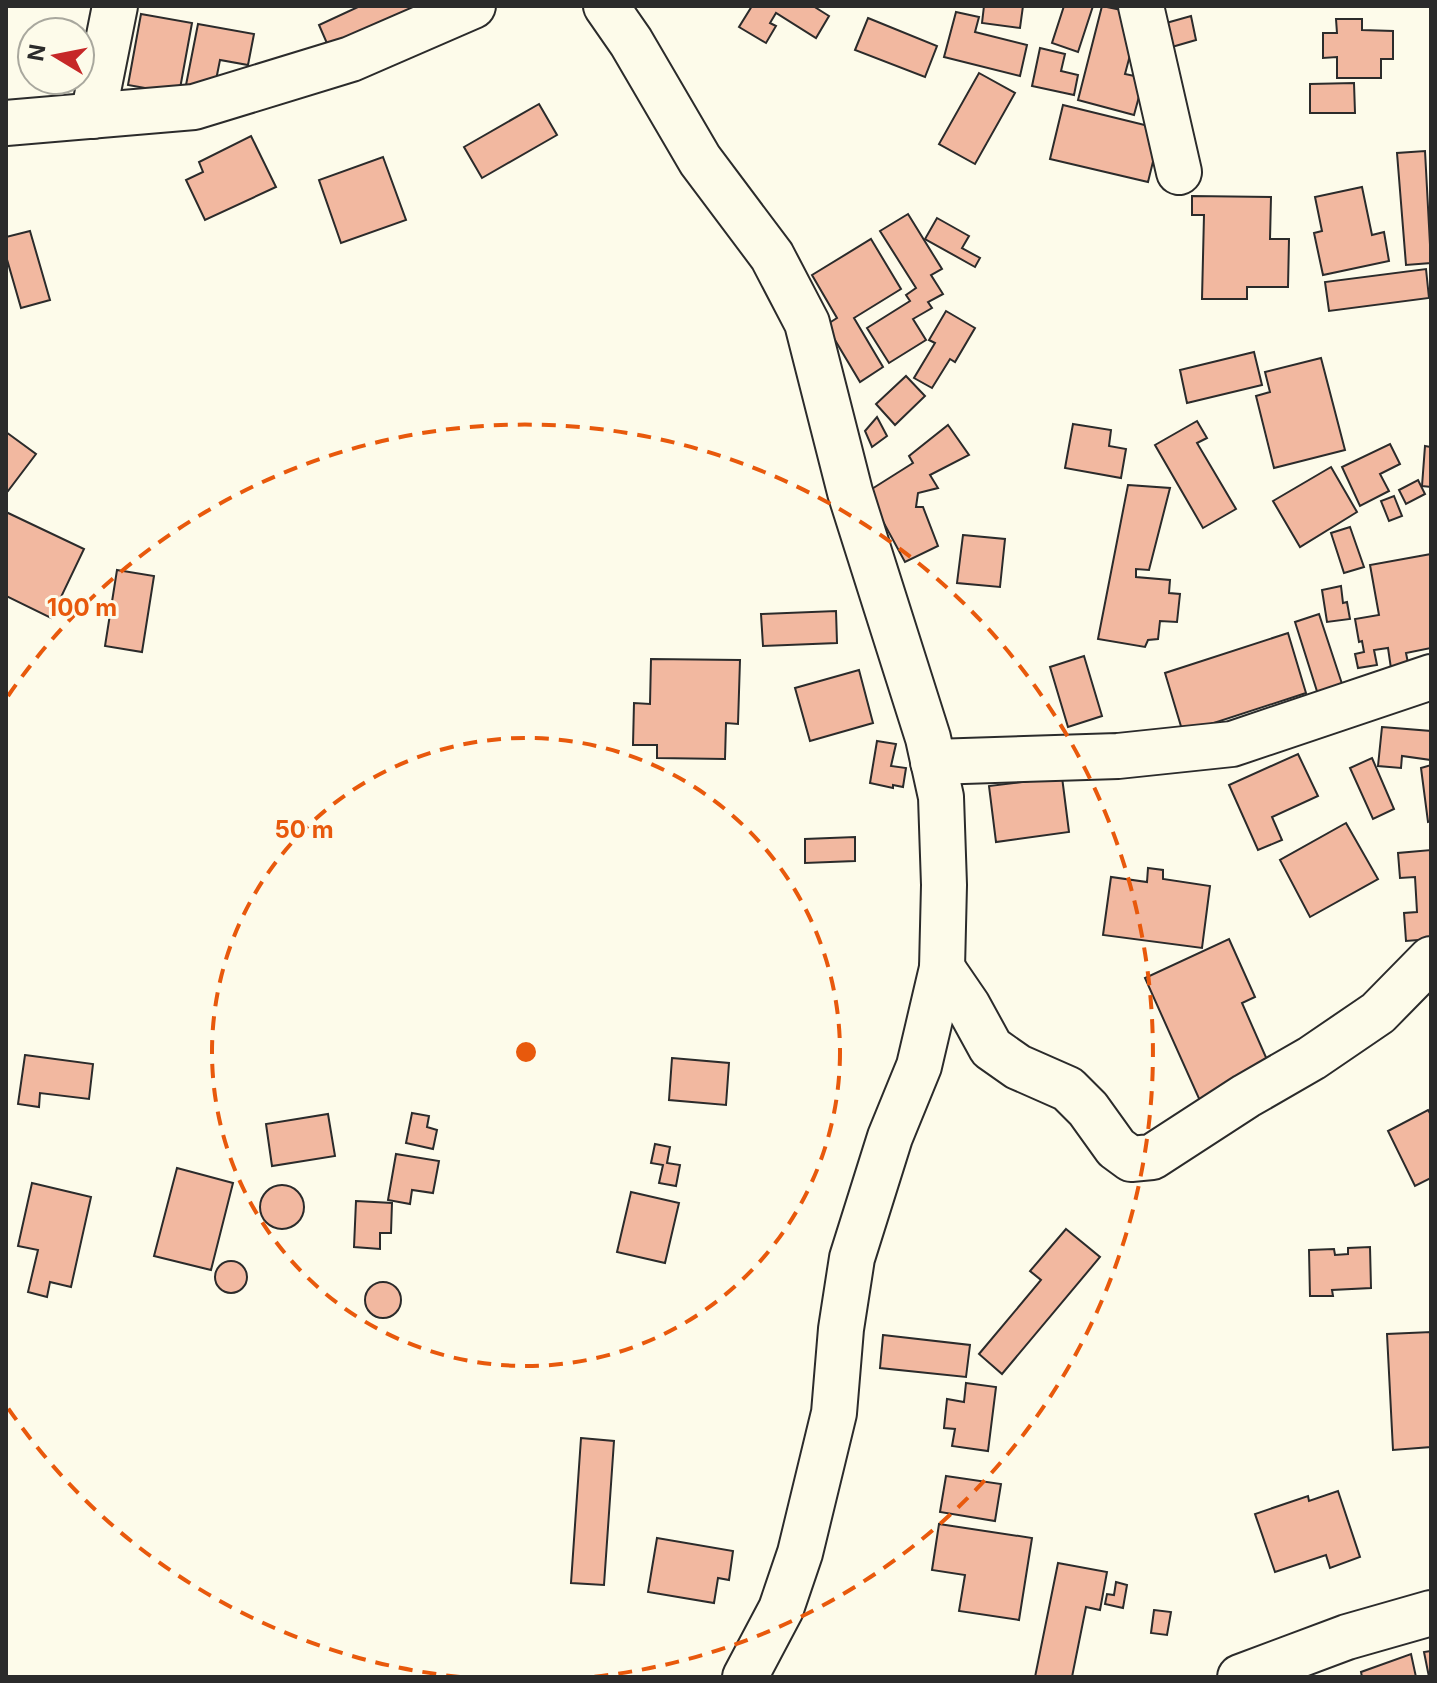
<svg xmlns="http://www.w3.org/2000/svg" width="1437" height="1683" font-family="Inter,sans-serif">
  <rect width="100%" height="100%" fill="#fdfbea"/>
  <g fill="#f2b8a0" stroke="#2b2b2b" stroke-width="2">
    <polygon points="360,6 409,6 411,10 329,48 319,25"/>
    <polygon points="752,6 813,6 829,16 816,38 776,13 770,23 776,26 766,43 739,27"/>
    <polygon points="984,6 1023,6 1020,28 982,23"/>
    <polygon points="1064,6 1093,6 1078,52 1052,43"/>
    <polygon points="1102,6 1141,14 1125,74 1144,78 1134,115 1078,100"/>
    <polygon points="956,12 979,17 975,32 1027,45 1020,76 944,57"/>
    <polygon points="141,14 192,23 179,94 128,85"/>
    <polygon points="1191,16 1196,40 1165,49 1159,25"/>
    <polygon points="868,18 937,46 925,77 855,50"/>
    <polygon points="1336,19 1362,19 1362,30 1393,31 1393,59 1381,59 1381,78 1337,78 1337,57 1323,58 1323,33 1337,33"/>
    <polygon points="198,24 254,34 248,65 220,60 214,90 186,85"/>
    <polygon points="1040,48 1065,54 1061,71 1078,75 1074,95 1032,86"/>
    <polygon points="979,73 1015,93 975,164 939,144"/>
    <polygon points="1354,83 1355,113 1310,113 1310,84"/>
    <polygon points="539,104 557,135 482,178 464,147"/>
    <polygon points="1063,105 1161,129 1148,182 1050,159"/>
    <polygon points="251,136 276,187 205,220 186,180 203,172 199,162"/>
    <polygon points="1425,151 1431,263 1406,265 1397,153"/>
    <polygon points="383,157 406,220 341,243 319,180"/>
    <polygon points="1362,187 1372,235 1384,232 1389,261 1323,275 1314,233 1322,231 1315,197"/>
    <polygon points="1192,196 1271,197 1270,239 1289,239 1288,287 1247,287 1247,299 1202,299 1204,215 1192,215"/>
    <polygon points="908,214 942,269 931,275 943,294 928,302 932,308 913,319 926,340 889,363 867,328 910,301 906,295 916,288 880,231"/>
    <polygon points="937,218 969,236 962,248 980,258 975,267 925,239"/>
    <polygon points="30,231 50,300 21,308 6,256 6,237"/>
    <polygon points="871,239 901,289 854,318 883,367 860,382 826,325 837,318 812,275"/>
    <polygon points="1426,269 1429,298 1329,311 1325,282"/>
    <polygon points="946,311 975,328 955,362 950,359 932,388 914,378 935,343 929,340"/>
    <polygon points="1254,352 1262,385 1187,403 1180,370"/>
    <polygon points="1321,358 1345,450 1274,468 1256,396 1270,392 1265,372"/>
    <polygon points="906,376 925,396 895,425 876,404"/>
    <polygon points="877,417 887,436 872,447 865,431"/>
    <polygon points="1197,421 1207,438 1197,443 1236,509 1203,528 1155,445"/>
    <polygon points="1073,424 1111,430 1109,446 1126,449 1121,478 1065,468"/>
    <polygon points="948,425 969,455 930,475 938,488 918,493 916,507 923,507 938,546 905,562 867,492 913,463 909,456"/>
    <polygon points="6,432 36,454 8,491 6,490"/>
    <polygon points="1390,444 1400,464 1380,474 1389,491 1360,506 1342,467"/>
    <polygon points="1425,446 1431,447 1431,487 1422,486"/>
    <polygon points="1331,467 1357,512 1300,547 1273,501"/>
    <polygon points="1418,480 1425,494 1406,504 1399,490"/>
    <polygon points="1128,485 1170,488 1149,570 1136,569 1136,577 1170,580 1169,593 1180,594 1177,622 1160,621 1158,639 1148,640 1145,647 1098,639"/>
    <polygon points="1394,496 1402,516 1389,521 1381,501"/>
    <polygon points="6,512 84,549 51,618 6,596"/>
    <polygon points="1350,527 1364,567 1344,573 1331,533"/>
    <polygon points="963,535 1005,539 1000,587 957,583"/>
    <polygon points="1431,554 1431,648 1406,653 1411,678 1393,682 1388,648 1374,650 1377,665 1358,668 1355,654 1364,652 1362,641 1359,642 1355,619 1379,615 1370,565"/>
    <polygon points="117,570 154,576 142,652 105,646"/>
    <polygon points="1341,586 1343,603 1347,602 1350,619 1327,622 1322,590"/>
    <polygon points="836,611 837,643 763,646 761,614"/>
    <polygon points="1319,614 1347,699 1322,707 1295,622"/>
    <polygon points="1288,633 1306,693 1183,733 1165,673"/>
    <polygon points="1084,656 1102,716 1068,727 1050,667"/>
    <polygon points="651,659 740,660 738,724 726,723 725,759 657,758 657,745 633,745 634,703 650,704"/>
    <polygon points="859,670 873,723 810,741 795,688"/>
    <polygon points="1382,727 1431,731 1431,760 1402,756 1401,768 1378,766"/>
    <polygon points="877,741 896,744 891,766 906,768 903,787 893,785 893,788 870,783"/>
    <polygon points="1298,754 1318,796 1272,817 1282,840 1258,850 1229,785"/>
    <polygon points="1372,758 1394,809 1373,819 1350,768"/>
    <polygon points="1431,765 1431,821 1428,822 1421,768"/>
    <polygon points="1062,777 1069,832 996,842 989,786"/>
    <polygon points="1346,823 1378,879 1310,917 1280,860"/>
    <polygon points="855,837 855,861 805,863 805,839"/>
    <polygon points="1431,850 1431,939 1406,941 1404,913 1417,912 1415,877 1400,878 1398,853"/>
    <polygon points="1148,868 1163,870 1163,879 1210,886 1202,948 1103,935 1111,877 1147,882"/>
    <polygon points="1229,939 1255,997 1242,1003 1272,1071 1201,1103 1145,978"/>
    <polygon points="25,1055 93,1064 89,1099 40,1093 39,1107 18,1104"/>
    <polygon points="672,1058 729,1063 726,1105 669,1100"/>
    <polygon points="1428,1110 1431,1115 1431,1178 1415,1186 1388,1131"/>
    <polygon points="412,1113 429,1116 427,1127 437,1130 433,1149 406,1143"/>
    <polygon points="328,1114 335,1156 272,1166 266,1124"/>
    <polygon points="655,1144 670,1147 667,1163 680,1165 676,1186 659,1183 663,1165 651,1163"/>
    <polygon points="396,1154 439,1161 433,1193 412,1190 410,1204 388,1200"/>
    <polygon points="177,1168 233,1183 211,1270 154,1256"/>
    <polygon points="32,1183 91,1197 71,1287 50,1282 47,1297 28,1292 38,1250 18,1246"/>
    <circle cx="282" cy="1207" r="22"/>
    <polygon points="631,1192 679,1203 665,1263 617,1252"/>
    <polygon points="356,1201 392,1203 391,1233 380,1233 380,1249 354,1247"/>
    <polygon points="1066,1229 1100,1257 1002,1374 979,1354 1041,1280 1030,1271"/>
    <polygon points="1370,1247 1371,1288 1332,1290 1333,1296 1310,1296 1309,1250 1334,1249 1335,1255 1348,1254 1348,1248"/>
    <circle cx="231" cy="1277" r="16"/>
    <circle cx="383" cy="1300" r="18"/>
    <polygon points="1431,1332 1431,1447 1393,1450 1387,1334"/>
    <polygon points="883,1335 970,1345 966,1377 880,1368"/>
    <polygon points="966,1383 996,1387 988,1451 952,1446 955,1429 944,1428 947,1399 964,1402"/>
    <polygon points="581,1438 614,1441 604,1585 571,1583"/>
    <polygon points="946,1476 1001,1484 995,1521 940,1512"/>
    <polygon points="1338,1491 1360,1557 1330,1568 1326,1555 1275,1572 1255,1514 1308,1496 1309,1501"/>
    <polygon points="939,1524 1032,1538 1019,1620 959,1611 965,1575 932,1570"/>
    <polygon points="657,1538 733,1551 729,1580 718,1578 714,1603 648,1592"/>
    <polygon points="1058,1563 1107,1572 1100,1610 1086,1607 1072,1677 1035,1677"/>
    <polygon points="1116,1582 1127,1585 1123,1608 1105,1604 1107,1594 1114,1595"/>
    <polygon points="1154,1610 1171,1612 1167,1635 1151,1633"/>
    <polygon points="1431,1651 1431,1677 1429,1677 1424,1652"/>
    <polygon points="1411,1654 1416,1677 1362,1677 1361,1672"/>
  </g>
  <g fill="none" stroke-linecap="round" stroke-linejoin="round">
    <defs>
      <g id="minor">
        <polyline points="606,6 631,42 700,160 772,256 807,323 850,492 928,738 941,797 944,885 942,968 919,1066 890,1137 852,1258 841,1329 834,1413 800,1553 781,1609 745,1677"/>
        <polyline points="1141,6 1179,172"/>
        <polyline points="93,116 115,6"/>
        <polyline points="6,123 194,107 351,59 473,6"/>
        <polyline points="933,762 1118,756 1232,744 1431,677"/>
        <polyline points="942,968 968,1006 991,1048 1018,1067 1068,1089 1088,1109 1116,1148 1131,1159 1152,1157 1246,1096 1312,1058 1378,1013 1431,959"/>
        <polyline points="1240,1677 1347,1637 1431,1613"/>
      </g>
    </defs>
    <use href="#minor" stroke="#2b2b2b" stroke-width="48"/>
    <use href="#minor" stroke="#fdfbea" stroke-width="44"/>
  </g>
  <g fill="none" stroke="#e8590c" stroke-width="4" stroke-dasharray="14 10">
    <circle cx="526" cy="1052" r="314"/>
    <path d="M460 1677A628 628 0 0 1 8 1408M8 696A628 628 0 1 1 592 1677"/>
  </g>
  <circle cx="526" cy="1052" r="12" fill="#e8590c" stroke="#fdfbea" stroke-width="4"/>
  <g font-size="24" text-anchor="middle" font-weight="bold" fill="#e8590c" stroke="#fdfbea" stroke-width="6" stroke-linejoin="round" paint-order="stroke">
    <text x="82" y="616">100 m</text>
    <text x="304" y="838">50 m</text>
  </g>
  <rect width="1437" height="1683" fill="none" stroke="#2b2b2b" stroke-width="16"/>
  <g transform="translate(56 56) rotate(280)"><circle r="38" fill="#fdfbea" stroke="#a9a89e" stroke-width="2"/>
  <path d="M0-6L14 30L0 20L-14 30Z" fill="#c62828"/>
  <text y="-12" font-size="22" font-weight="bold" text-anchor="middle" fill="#2b2b2b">N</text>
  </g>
</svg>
